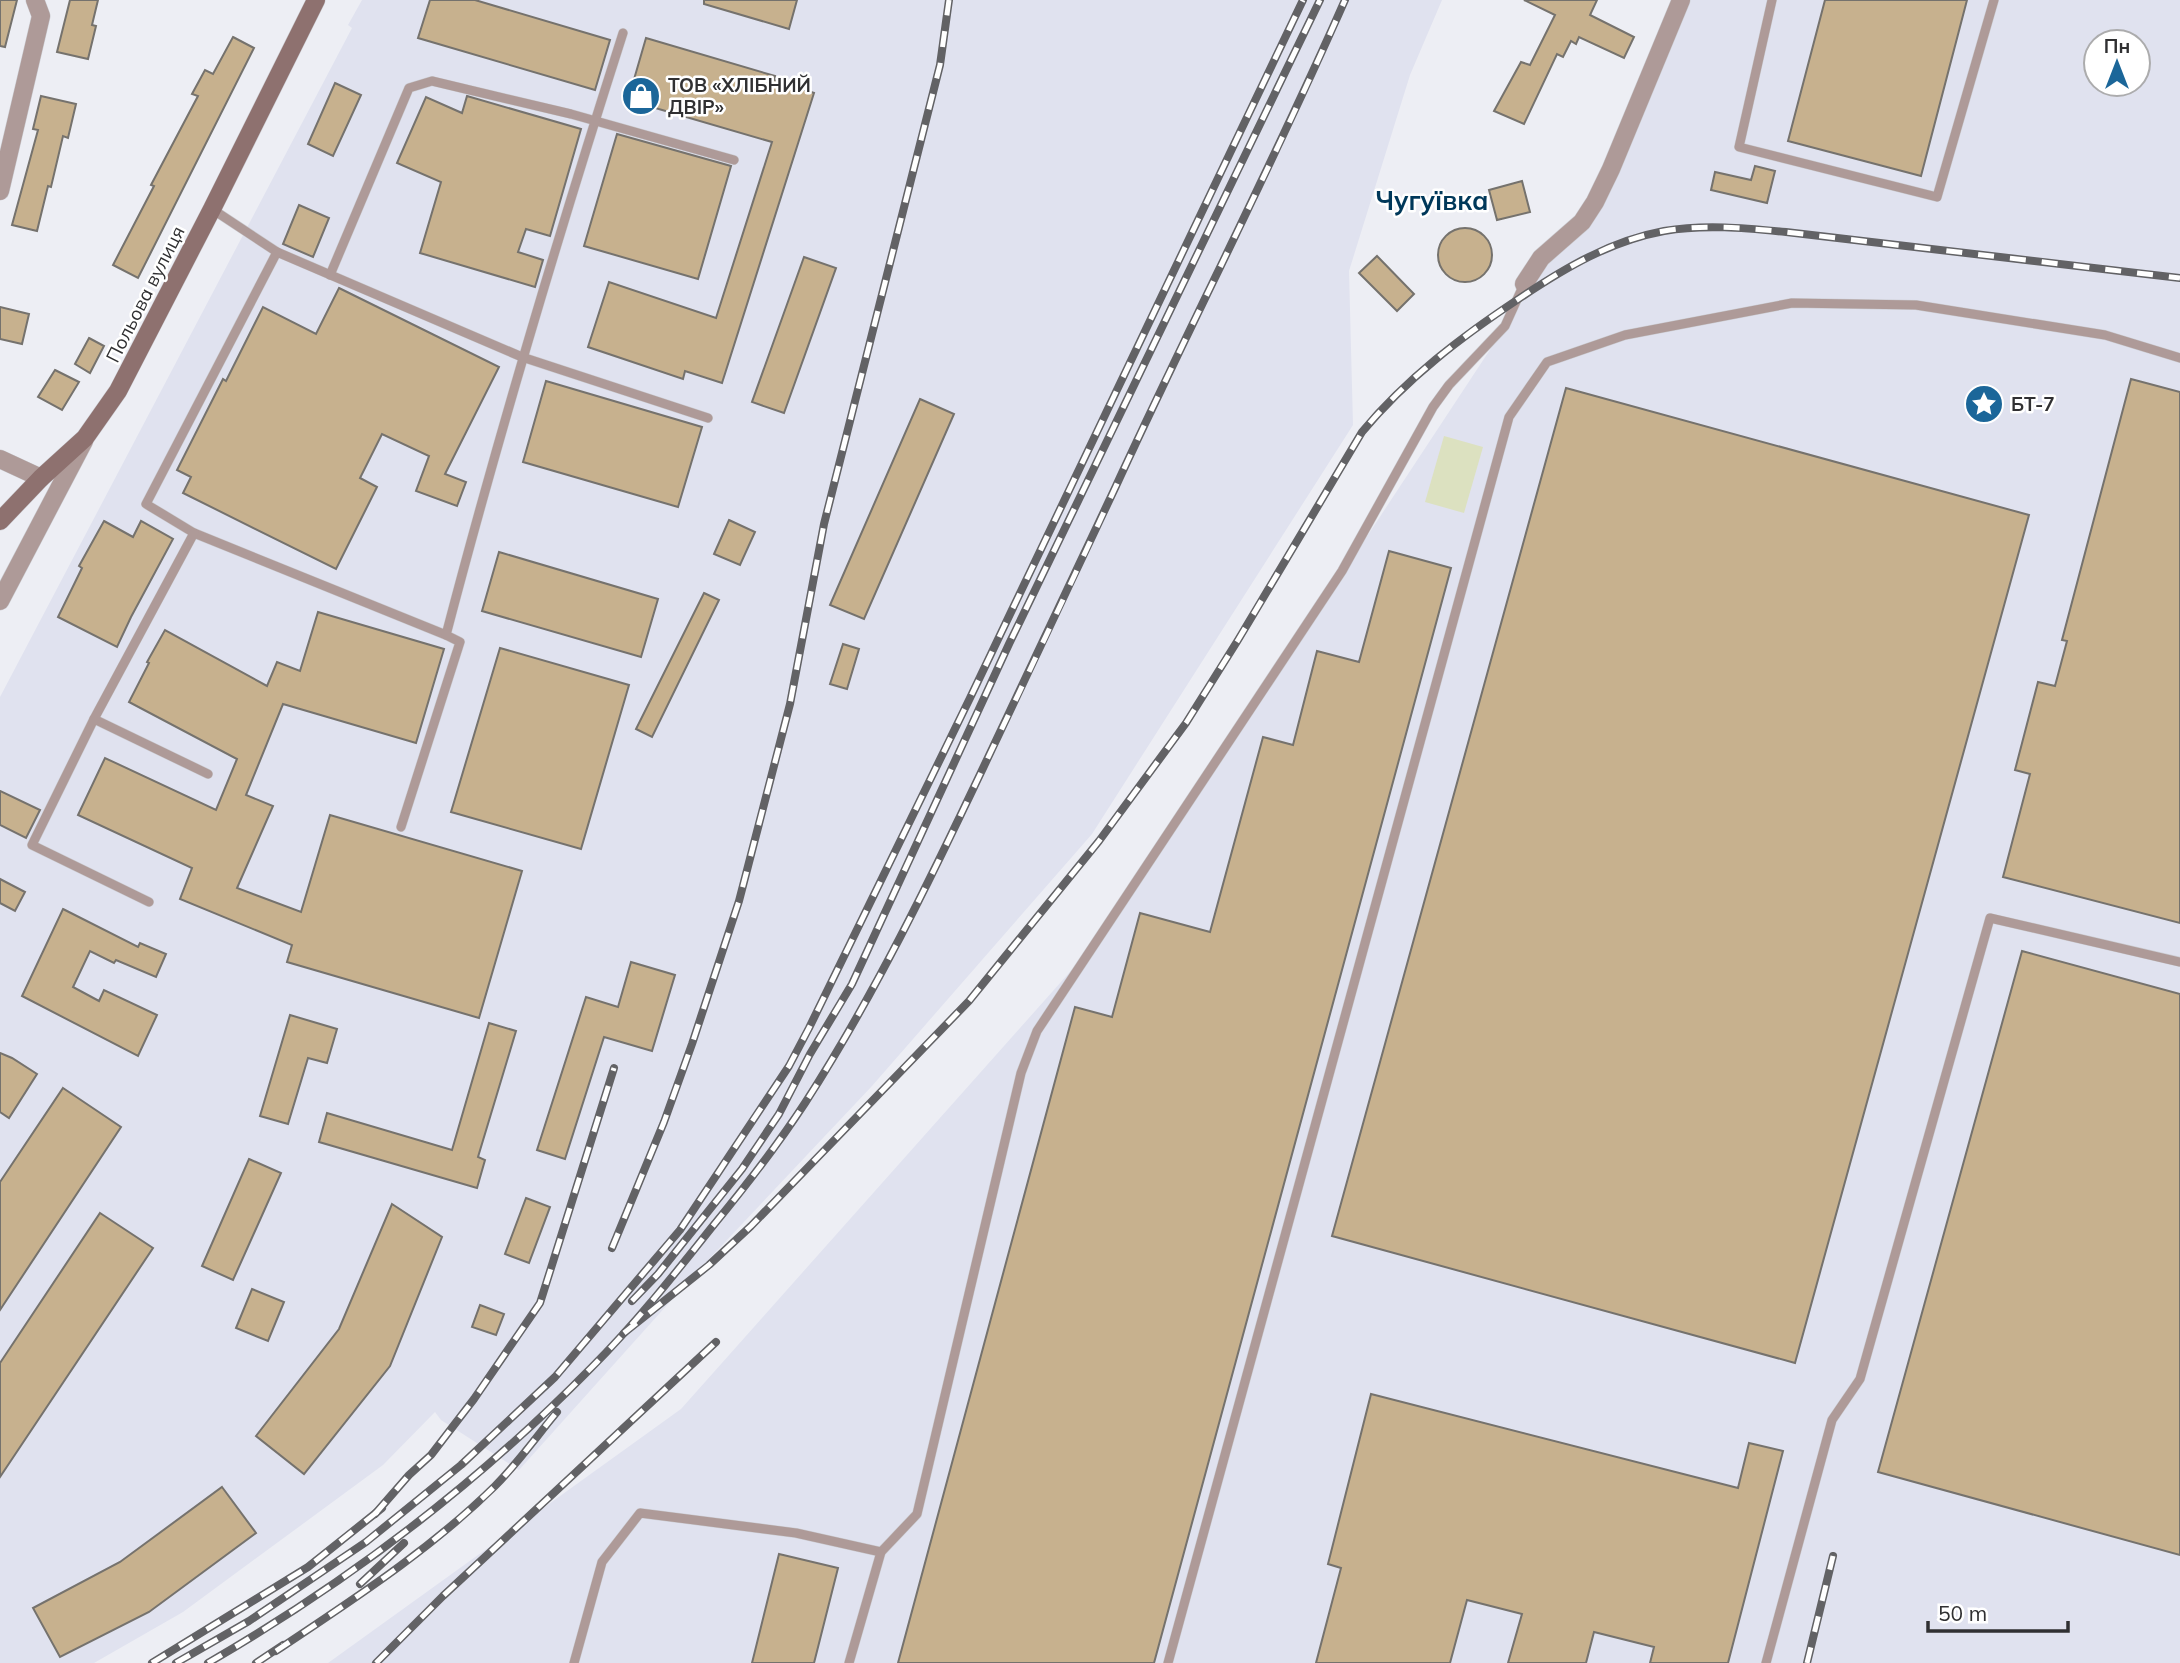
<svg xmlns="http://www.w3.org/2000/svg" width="2180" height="1663" font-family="Mulish,sans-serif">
  <rect width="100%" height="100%" fill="#edeef4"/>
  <g fill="#e0e2ef" fill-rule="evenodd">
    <polygon points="362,0 1442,0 1410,75 1349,271 1353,425 1092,834 872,1086 694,1275 519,1470 441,1420 435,1412 383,1465 183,1612 94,1663 0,1663 0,697 352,28 348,25"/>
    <path d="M1682 0H2180V1663H328L681 1409 1109 928 1615 160ZM2096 42H2138V84H2096Z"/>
  </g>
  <polygon fill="#dce1c0" points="1444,436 1483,447 1464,513 1425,502"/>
  <g fill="#c7b18e" stroke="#75726d" stroke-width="2">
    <polygon points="0,0 17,0 5,47 0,46"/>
    <polygon points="70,0 98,0 92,25 96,26 88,59 57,52"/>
    <polygon points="430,0 475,0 610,40 595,90 418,38"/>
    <polygon points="704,0 797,0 789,29 704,4"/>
    <polygon points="1524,0 1597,0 1590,15 1634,37 1624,58 1579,37 1576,44 1571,41 1563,57 1557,54 1524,124 1494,111 1521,62 1530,65 1555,15"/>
    <polygon points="1825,0 1967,0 1921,176 1788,141"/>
    <polygon points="233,37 254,48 138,278 113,265 154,186 151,185 198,96 192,94 205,70 213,74"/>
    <polygon points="646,38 775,76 774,80 814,93 722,383 685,371 683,379 588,347 609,282 716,318 772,142 628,100"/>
    <polygon points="335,83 361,95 333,156 308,144"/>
    <polygon points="41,96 76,104 68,138 63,136 51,187 48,186 37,231 12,225 38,130 33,129"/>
    <polygon points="467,96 581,129 550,236 526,229 518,252 543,260 535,287 420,253 441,182 397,163 426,97 462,113"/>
    <polygon points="617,134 731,166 698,279 584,246"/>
    <polygon points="1755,166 1775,171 1767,203 1711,190 1715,172 1751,180"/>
    <polygon points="1522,181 1530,212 1497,220 1489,190"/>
    <polygon points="299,205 329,218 313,257 283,244"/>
    <circle cx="1465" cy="255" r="27"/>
    <polygon points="1377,256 1414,294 1397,311 1359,273"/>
    <polygon points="804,257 836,268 784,413 752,402"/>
    <polygon points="339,288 499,367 445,474 466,482 457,506 416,491 429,456 382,434 360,478 377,487 336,569 183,493 191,477 177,470 223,379 226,381 263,307 316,334"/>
    <polygon points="0,307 29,314 22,344 0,339"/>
    <polygon points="89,338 104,346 90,373 75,364"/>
    <polygon points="55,370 79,382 62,410 38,397"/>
    <polygon points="2131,379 2180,392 2180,923 2003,877 2030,774 2015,770 2038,682 2055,686 2067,641 2062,640"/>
    <polygon points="546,381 702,427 678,507 523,462"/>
    <polygon points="1566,388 2029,515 1795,1363 1332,1236"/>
    <polygon points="920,399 954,414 864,619 830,605"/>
    <polygon points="729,520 755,532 740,565 714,554"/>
    <polygon points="104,521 133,537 141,521 173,539 131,617 117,647 58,617 82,568 79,566"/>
    <polygon points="1389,551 1451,568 1154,1663 898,1663 1075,1007 1112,1017 1140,913 1210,932 1263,737 1293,745 1317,651 1359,662"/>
    <polygon points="499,552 658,599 641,657 482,611"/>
    <polygon points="704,593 719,600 652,737 636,729"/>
    <polygon points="318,612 444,649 416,743 283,704 246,795 273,806 237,888 301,912 330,815 522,871 479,1018 287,962 292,945 180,899 192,868 78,815 105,758 216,810 237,759 129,702 149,663 147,662 165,630 267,686 277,662 300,671"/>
    <polygon points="843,644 859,649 847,689 830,684"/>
    <polygon points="500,648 629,685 581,849 451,812"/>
    <polygon points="0,791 40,810 26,838 0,825"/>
    <polygon points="0,879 25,892 15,911 0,903"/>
    <polygon points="63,909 138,947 140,943 166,954 156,977 116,960 114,963 90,951 73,987 99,1001 104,990 157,1015 138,1056 22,996"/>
    <polygon points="2022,951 2180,994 2180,1555 1878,1472"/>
    <polygon points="631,962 675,975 652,1051 604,1037 565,1159 537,1150 586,997 618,1007"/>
    <polygon points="290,1015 337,1029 327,1063 308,1058 288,1124 260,1116"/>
    <polygon points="489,1023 516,1031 478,1157 485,1160 477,1188 319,1142 327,1113 452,1150"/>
    <polygon points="0,1053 12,1058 37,1074 9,1118 0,1112"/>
    <polygon points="63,1088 121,1127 0,1310 0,1182"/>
    <polygon points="249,1159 281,1173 233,1280 202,1266"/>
    <polygon points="526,1198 550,1207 529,1263 505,1254"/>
    <polygon points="392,1204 442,1237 390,1366 304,1474 256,1436 339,1329"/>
    <polygon points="100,1213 153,1248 0,1477 0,1363"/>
    <polygon points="252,1289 284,1302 268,1341 236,1328"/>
    <polygon points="480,1305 504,1314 496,1335 472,1327"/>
    <polygon points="1371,1394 1738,1488 1749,1443 1783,1451 1728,1663 1650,1663 1654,1647 1594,1632 1586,1663 1508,1663 1522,1614 1467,1600 1450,1663 1316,1663 1341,1568 1328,1564"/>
    <polygon points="222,1487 256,1533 149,1612 60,1657 33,1608 120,1562"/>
    <polygon points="779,1554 838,1568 814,1663 752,1663"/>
  </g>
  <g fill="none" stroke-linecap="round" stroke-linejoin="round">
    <defs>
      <g id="lane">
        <polyline points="1772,0 1739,147 1937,197 1994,0"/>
        <polyline points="212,209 277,252 522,357 708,418"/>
        <polyline points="277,252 146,504 194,533 446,635"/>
        <polyline points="330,275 409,88 432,81 571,114 734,160"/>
        <polyline points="94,719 208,774"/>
        <path d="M401 827 460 642 446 635C499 433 559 233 623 33"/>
        <polyline points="149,902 32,845 94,719 194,533"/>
        <polyline points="574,1663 602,1562 640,1513 796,1533 881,1552"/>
        <polyline points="849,1663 881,1552 917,1514 1021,1073 1037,1031 1342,571 1433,407 1449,385 1505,326 1524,284"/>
        <polyline points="1168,1663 1509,417 1547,362 1625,335 1792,303 1916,305 2105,335 2180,358"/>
        <polyline points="1766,1663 1832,1420 1860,1379 1990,918 2180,962"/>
      </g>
      <g id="street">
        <polyline points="0,191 41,16 35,0"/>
        <polyline points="1524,284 1541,258 1582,222 1595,202 1611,169 1681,0"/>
        <polyline points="0,459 41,478"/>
        <polyline points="0,601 84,441"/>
      </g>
      <polyline id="secondary" points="0,521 41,478 85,438 118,391 212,209 316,0"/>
    </defs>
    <use href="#lane" stroke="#cbccd1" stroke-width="10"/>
    <use href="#street" stroke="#cbccd1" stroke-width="19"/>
    <use href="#secondary" stroke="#cbccd1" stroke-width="19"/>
    <use href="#lane" stroke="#ae9a98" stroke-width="9"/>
    <use href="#street" stroke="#ae9a98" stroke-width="18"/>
    <use href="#secondary" stroke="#8e716f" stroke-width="18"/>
    <defs>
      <g id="rail">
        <polyline points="612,1248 664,1122 692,1044 739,901 790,704 824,524 940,65 949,0"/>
        <polyline points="632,1301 658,1274 742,1169 779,1114 810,1054 852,984 1009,644 1320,0"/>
        <path d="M624 1333 709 1265 751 1226 969 1001 1099 841 1186 723 1238 640 1362 432C1407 378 1461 337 1520 298 1565 268 1610 241 1664 231 1704 224 1745 228 1786 232L2180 278"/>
        <polyline points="375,1514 409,1475 431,1455 474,1399 540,1303 614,1068"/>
        <polyline points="360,1584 404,1543"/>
        <path d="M276 1651C352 1600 429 1551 495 1486 517 1464 536 1437 557 1412"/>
        <polyline points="152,1663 308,1567 382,1508"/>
        <polyline points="176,1663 249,1621 366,1542 461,1465 555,1377 680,1230 789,1066 809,1028 970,698 1303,0"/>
        <path d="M208 1663C348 1582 478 1483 591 1368 635 1324 674 1275 712 1227 745 1187 777 1146 805 1103 874 996 930 880 984 766 1029 672 1073 579 1116 486 1191 323 1273 164 1345 0"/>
        <polyline points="256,1663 283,1645"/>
        <polyline points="376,1663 443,1596 716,1342"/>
        <polyline points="1807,1663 1833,1556"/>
      </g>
    </defs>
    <use href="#rail" stroke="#626265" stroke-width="8"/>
    <use href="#rail" stroke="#fff" stroke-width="5" stroke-dasharray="16" stroke-linecap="butt"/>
  </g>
  <defs>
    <symbol id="shop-disc" viewBox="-11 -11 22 22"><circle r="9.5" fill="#1b6699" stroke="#fff"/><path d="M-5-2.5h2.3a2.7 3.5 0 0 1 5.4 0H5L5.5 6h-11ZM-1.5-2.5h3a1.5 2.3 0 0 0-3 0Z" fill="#fff"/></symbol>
    <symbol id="sight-disc" viewBox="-11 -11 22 22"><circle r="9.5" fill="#1b6699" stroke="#fff"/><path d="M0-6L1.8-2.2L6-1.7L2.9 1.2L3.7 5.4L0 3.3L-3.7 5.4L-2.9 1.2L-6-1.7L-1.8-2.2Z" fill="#fff"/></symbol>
  </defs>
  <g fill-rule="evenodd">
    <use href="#shop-disc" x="619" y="74" width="44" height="44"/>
    <use href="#sight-disc" x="1962" y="382" width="44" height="44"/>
  </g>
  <g text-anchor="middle" stroke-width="5" stroke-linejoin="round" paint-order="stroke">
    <g font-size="19" font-weight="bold" fill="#303032" stroke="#fff" text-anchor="start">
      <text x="668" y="92">ТОВ «ХЛІБНИЙ<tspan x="668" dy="22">ДВІР»</tspan></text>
      <text x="2011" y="411">БТ-7</text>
    </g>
    <g font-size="19" fill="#303032" stroke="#fff">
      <text transform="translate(145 294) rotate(-63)" y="7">Польова вулиця</text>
    </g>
    <g font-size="26" font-weight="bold" fill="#00385a" stroke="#fff">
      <text x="1432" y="210">Чугуївка</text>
    </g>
  </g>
  <g transform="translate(2117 63)"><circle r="33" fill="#ffffff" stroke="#acacad" stroke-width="2"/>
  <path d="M0-5L12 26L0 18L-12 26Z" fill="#1b6699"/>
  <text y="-10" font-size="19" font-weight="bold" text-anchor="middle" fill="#303032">Пн</text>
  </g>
  <path d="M1928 1621v10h140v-10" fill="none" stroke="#303032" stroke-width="3.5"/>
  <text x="1938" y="1621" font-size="21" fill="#303032" stroke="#ffffff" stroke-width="5" paint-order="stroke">50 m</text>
</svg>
